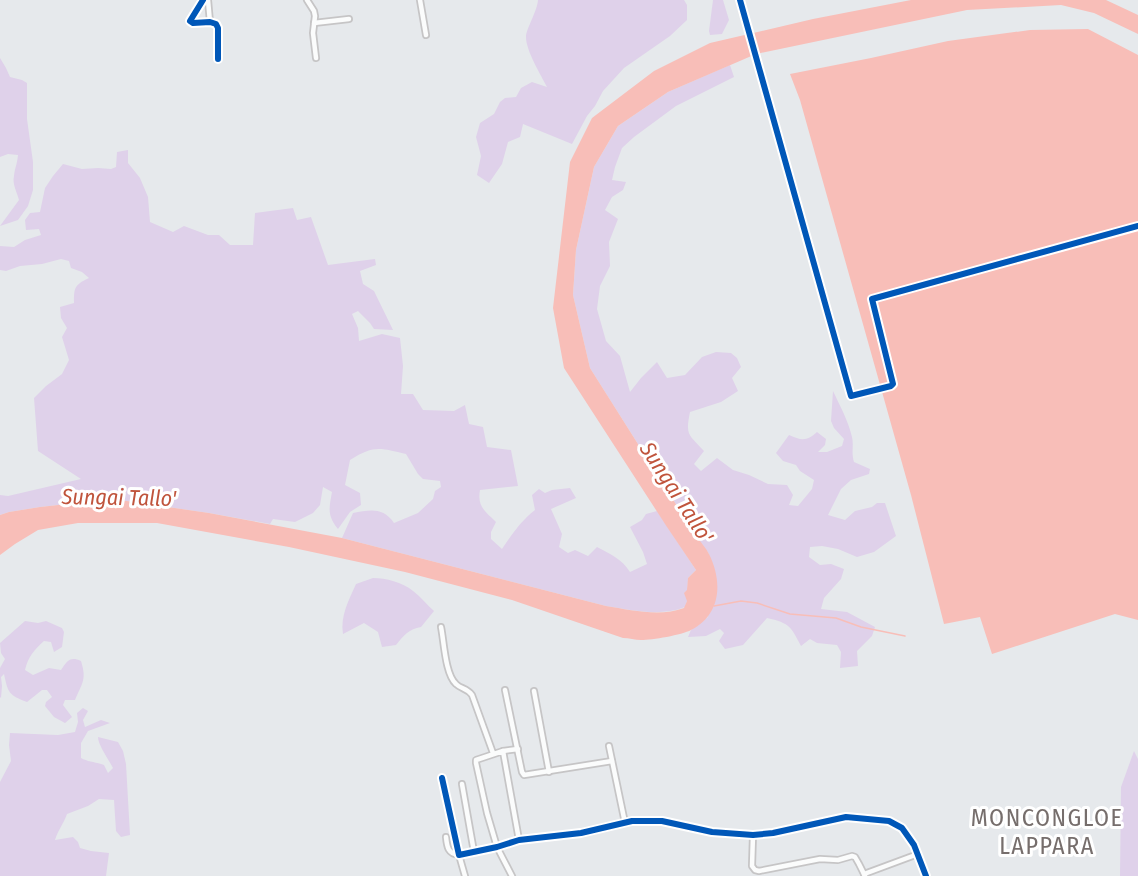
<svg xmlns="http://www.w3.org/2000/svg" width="1138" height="876" font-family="'Fira Sans Condensed',sans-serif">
  <rect width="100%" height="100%" fill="#e6e9ec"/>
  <g fill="#dfd1ea">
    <path d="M538 0H684L687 5V20L670 36 624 68 603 91 595 106 587 116 572 144 523 124 520 137 508 142 502 164 489 183 477 175 481 156 476 137 480 123 494 114 500 102 505 98 516 97 521 88 532 82 547 87C541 75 526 51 526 37 526 29 537 12 538 0Z"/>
    <polygon points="713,0 723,0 729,20 722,34 710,35 709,31"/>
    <path d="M0 58 6 68 10 77 22 80 27 83V119L33 162V190L28 206 18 220 0 226 19 200C17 192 12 184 14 176 15 167 17 165 18 155L8 154 0 157Z"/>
    <path d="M730 65 734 77 676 106 634 137 622 148 615 167 612 180 626 182 623 190 612 197 605 210 618 219 609 242 610 266 600 286 597 309 606 341 620 356 630 392 641 378 657 362 667 378 685 375 702 357 716 352 731 353 737 358 741 367 732 378 738 391 721 402 690 412C685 436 689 434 704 451L694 464 701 471 717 458 733 470 749 475 768 484 787 485 793 495 789 505 798 506 812 489 814 480 800 471 796 465 783 461 776 453 789 435C802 441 807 441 817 432L826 439 825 445 818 452H827L842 446 844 439 834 428 831 421 833 391C840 406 848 420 852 437 854 446 851 452 854 462L870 469 869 474 851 480 841 489 828 515 845 520 855 511 872 507 877 503H885L896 536 874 552 857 557 838 549 822 546 810 547 809 557 820 565 831 564 844 569 841 579 824 598 821 609 847 612 875 627 872 636 857 651 858 666 840 668 841 652 837 645 817 643 810 639 801 646C791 627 790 623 767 618L743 645 725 649 719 641 724 633 720 629 706 636 688 637 691 630 708 617 709 554 696 536 590 368 573 295 576 250 594 167 618 126 668 92Z"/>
    <path d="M128 150V163L140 178 148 197 150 222 173 232 184 226 208 235H219L230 245H253L255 213 293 208 297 220 311 217 328 265 375 259 376 265 360 271 363 284 374 291 393 330 374 329 370 323 358 311 352 314 358 328 359 341 382 334 400 338 403 366 401 394H413L423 410 454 411 465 405 469 424 483 427 487 447 511 450 518 486 480 490C477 507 485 511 496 522L491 532V539L502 549C512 534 521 521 535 510L532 495 539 489 545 493 552 490 570 488 576 498 551 509 562 534 559 547 568 553 575 550 588 556 597 547C610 554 622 559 630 572L647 564 643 552 630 527 642 520 646 514 657 511 696 570 688 578 687 601 685 607C660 617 631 610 606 606L342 538 353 513C370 510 383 507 394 523L418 513 433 499 435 491 441 487 440 481 423 479 418 474 406 454C380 448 374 445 350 460L345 485 360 493 361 505 350 512 338 529C327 515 329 509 332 492L323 487 320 505 313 513 295 522 273 519 270 524 209 513 113 499 40 507 9 512 0 515V495L8 496 81 479 38 451 34 398 46 386 62 374 69 360 62 337 67 328 61 318 60 307 74 303C74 288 74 285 89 278L82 272 71 268 69 261 61 259 42 264 20 266 6 271 0 270V246L14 247 25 240 41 235 39 229 26 230 25 220 30 213 40 212 45 188 53 176 63 164 82 169 98 168 111 169 116 167 117 152Z"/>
    <path d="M373 578C386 578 402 582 413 591 421 597 427 605 434 611L421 627C409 629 404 635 396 645L382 647 378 632 364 623 343 634C340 616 349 600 356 584Z"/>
    <path d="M25 621 38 623 46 621 62 628 64 632 62 647 54 652 51 642 44 641C34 650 28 657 25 670L33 675 49 668 61 670C67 661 70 656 81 661 87 680 82 683 75 700H65L63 705 72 717 65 723 54 717 45 706 46 702 52 697 47 690H42L27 702C8 695 8 692 4 674L1 677 2 686 1 698 0 697V668L5 659 1 653 0 643Z"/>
    <path d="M83 708 88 711 83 720 85 727 101 720 110 723 88 731 81 743V758C88 762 96 762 104 765L108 773 113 768C109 760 98 745 98 737L118 742 123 751 126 764 130 835 121 837 116 831 114 800 99 799 88 806 67 814C64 823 58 830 55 840L73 837 78 842 80 848 91 851 109 853 106 876H0V782L11 761 9 745 10 733 58 735 75 732 78 722 77 713Z"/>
    <polygon points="1134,751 1138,759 1138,876 1120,876 1121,787"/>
  </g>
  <g fill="#f8beb8">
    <path d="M911 0H1106L1138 15V34L1094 13 1061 5 967 10 756 54 668 92 618 126 594 167 576 250 573 295 590 368 696 536C700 541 706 548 709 554 723 582 721 615 691 630 682 635 652 640 641 640 635 640 629 638 623 638L512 600 405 572 289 547 157 523H78L38 530 15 544 0 555V515L9 512 40 507 113 499 209 513 342 538 606 606C631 610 660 617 684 608L687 601 684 593 687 590 688 578 696 570 667 527 564 368 553 308 570 162 592 118 654 71 710 43 813 19Z"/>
    <polygon points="1088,29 1138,55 1138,620 1115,614 992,654 980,617 944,624 911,495 800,100 790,74 871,58 948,41 1030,30"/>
  </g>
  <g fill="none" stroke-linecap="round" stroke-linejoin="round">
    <polyline stroke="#f8beb8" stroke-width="1.5" points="714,606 741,601 757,603 790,614 836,618 861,627 905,636"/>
    <defs>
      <g id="street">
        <polyline points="203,0 190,21 193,23 210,22 216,24 218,28 218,59"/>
        <polyline points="208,0 210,22"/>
        <polyline points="307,0 314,11 315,16 313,33 316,58"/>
        <polyline points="420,0 426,35"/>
        <polyline points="740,0 851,396 891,386 893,384 872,299 1138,226"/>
        <polyline points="314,23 349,19"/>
        <path d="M441 627C444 641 445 674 456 684 461 689 467 688 472 695L493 753"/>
        <polyline points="505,690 522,772 524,775 612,761"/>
        <polyline points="534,691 549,772"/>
        <polyline points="609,746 625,823"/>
        <polyline points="503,751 518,749"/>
        <polyline points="442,778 459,855 497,847 519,840 581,833 632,821 662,821 712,832 753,835 773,833 846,817 889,821 902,828 914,845 926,876"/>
        <polyline points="462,784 474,852"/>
        <polyline points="753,835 752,866 755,870 759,871 820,859 838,860 852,856 855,857 859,864 865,876"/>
        <path d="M446 837C447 847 448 854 459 855L465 876"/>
        <polyline points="864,874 918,854"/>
        <polyline points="512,876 497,847 487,813 476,763 476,760 503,751 519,840"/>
      </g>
    </defs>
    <use href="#street" stroke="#c6c5c6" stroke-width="8"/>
    <use href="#street" stroke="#fbfcfc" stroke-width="4.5"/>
    <defs>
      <g id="cycleway">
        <polyline points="203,0 190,21 193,23 210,22 216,24 218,28 218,59"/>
        <polyline points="740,0 851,396 891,386 893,384 872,299 1138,226"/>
        <polyline points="442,778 459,855 497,847 519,840 581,833 632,821 662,821 712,832 753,835 773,833 846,817 889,821 902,828 914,845 926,876"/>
      </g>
    </defs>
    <use href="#cycleway" stroke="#fff" stroke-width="10"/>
    <use href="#cycleway" stroke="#0057b8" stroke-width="6"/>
  </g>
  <g text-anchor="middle" stroke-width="6" stroke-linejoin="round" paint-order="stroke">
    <g font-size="22" font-style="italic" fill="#c0543c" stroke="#fff">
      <text transform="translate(677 492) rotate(57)" y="8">Sungai Tallo'</text>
      <text transform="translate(119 497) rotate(1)" y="8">Sungai Tallo'</text>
    </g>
    <g font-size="24" letter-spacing="1.5" fill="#766e6c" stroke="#fff">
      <text x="1047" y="826">MONCONGLOE<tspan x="1047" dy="28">LAPPARA</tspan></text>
    </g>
  </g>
</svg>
